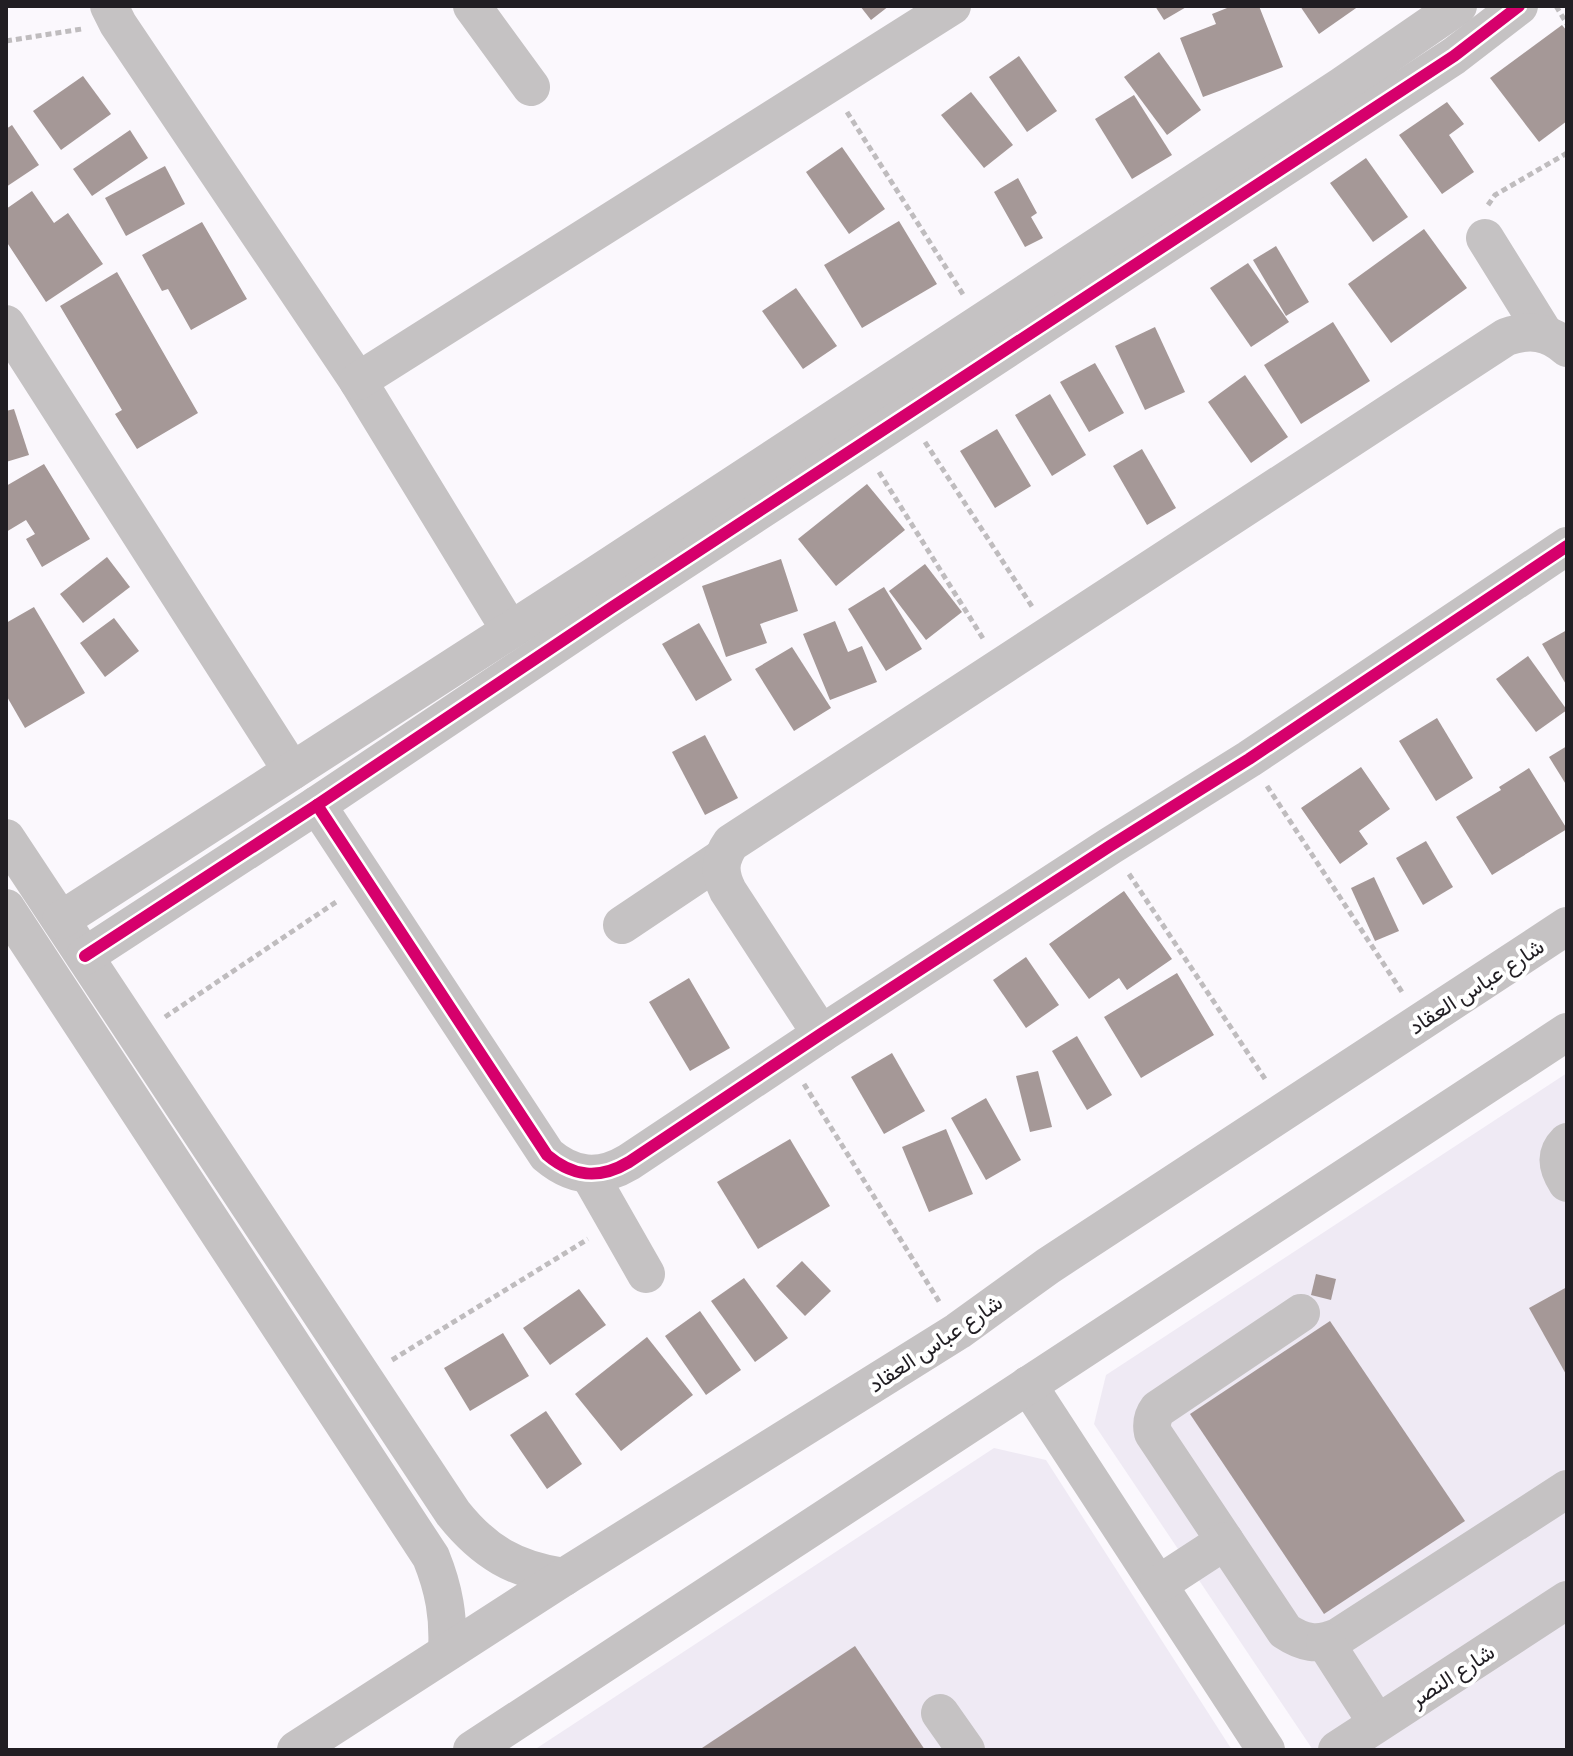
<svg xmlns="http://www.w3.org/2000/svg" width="1573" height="1756" font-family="'Titillium Web',Vazirmatn,sans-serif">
  <rect width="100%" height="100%" fill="#fbf8fd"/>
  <g fill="#efeaf4">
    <polygon points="1567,1073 1567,1750 1313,1750 1094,1424 1106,1375"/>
    <polygon points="994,1448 1046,1460 1232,1750 534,1750"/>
  </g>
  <g fill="#a59897">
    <polygon points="860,6 889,6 871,20"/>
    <polygon points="1155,6 1188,6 1164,20"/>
    <polygon points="1232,6 1259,6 1283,67 1203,97 1180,38 1216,24 1212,14"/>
    <polygon points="1300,6 1359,6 1319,34"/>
    <polygon points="1562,25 1567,31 1567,121 1539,142 1490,78"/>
    <polygon points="1159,52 1201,110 1167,135 1124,77"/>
    <polygon points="1019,56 1057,111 1027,132 989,77"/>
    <polygon points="83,76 111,114 61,150 33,111"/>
    <polygon points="971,92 1013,145 984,168 941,115"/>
    <polygon points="1134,95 1172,155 1132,179 1095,119"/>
    <polygon points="1447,102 1464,124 1449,135 1474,172 1442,194 1399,135"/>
    <polygon points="12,125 39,165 6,187 6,129"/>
    <polygon points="130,130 148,158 92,196 73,169"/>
    <polygon points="842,147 885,209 849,234 806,172"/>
    <polygon points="1366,158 1408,217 1373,242 1330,183"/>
    <polygon points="165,166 185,204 126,236 105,198"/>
    <polygon points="1018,178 1037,213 1031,217 1043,238 1025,247 994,192"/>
    <polygon points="32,191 54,223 68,213 103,264 46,302 6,241 6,209"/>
    <polygon points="899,221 937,284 862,328 824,265"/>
    <polygon points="202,222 247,299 191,330 168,289 162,291 142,255"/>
    <polygon points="1424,229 1467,288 1391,343 1348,284"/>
    <polygon points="1276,246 1309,302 1286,316 1253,260"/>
    <polygon points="1248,263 1289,322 1251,347 1210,288"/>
    <polygon points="117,272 198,413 137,449 115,414 122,410 60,306"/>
    <polygon points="796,288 837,346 803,369 762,311"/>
    <polygon points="1333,322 1370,381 1301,424 1264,365"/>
    <polygon points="1155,327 1185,392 1145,410 1115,346"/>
    <polygon points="1095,363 1124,413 1089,432 1060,382"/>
    <polygon points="1245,375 1288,437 1251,463 1208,402"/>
    <polygon points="1050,394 1086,455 1052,476 1015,415"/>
    <polygon points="14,409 29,455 6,462 6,411"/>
    <polygon points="997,429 1031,486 995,508 960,451"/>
    <polygon points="1142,449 1176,508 1147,525 1113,466"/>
    <polygon points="44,464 90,539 42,567 26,539 35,534 26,520 6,532 6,486"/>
    <polygon points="867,484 905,530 836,586 798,539"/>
    <polygon points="107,557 130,587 83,623 60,594"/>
    <polygon points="781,559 798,611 760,624 767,643 726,657 702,586"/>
    <polygon points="925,564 962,612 926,640 889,591"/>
    <polygon points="884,587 922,649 886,671 848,609"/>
    <polygon points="34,607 85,693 25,728 6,695 6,623"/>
    <polygon points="114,618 139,651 105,677 80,643"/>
    <polygon points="835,621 848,652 862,646 877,682 830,700 803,634"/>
    <polygon points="699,623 732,680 696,701 662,644"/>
    <polygon points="1567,630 1567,686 1542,644"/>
    <polygon points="792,647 831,708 794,731 755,669"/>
    <polygon points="1528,656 1567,710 1536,732 1496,679"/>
    <polygon points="1437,718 1473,778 1436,801 1399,741"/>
    <polygon points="705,735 738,798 705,815 672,752"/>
    <polygon points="1567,746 1567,786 1549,757"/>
    <polygon points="1361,767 1390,809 1359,831 1368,844 1340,864 1301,808"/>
    <polygon points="1529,768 1567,829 1492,875 1456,817 1501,790 1499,787"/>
    <polygon points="1426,841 1453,887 1423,905 1396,858"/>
    <polygon points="1374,877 1399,931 1375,941 1351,888"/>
    <polygon points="1124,891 1172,959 1127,990 1119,978 1089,999 1049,944"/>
    <polygon points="1026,957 1059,1005 1026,1028 993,980"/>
    <polygon points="1177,973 1214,1035 1141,1078 1104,1017"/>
    <polygon points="689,978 730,1048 690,1071 649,1002"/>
    <polygon points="1077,1036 1112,1095 1087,1110 1052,1051"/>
    <polygon points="892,1053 925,1111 884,1134 851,1077"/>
    <polygon points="1038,1071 1052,1127 1030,1132 1016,1076"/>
    <polygon points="986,1098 1021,1160 986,1180 951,1118"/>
    <polygon points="946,1129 973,1194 929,1212 902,1147"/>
    <polygon points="790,1139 830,1206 758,1249 717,1182"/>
    <polygon points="802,1261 831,1291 805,1316 776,1286"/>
    <polygon points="1316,1274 1336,1279 1331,1300 1311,1295"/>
    <polygon points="744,1278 788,1338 755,1362 711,1301"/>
    <polygon points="1567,1287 1567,1376 1529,1308"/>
    <polygon points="579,1289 606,1325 550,1365 523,1328"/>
    <polygon points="700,1311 741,1370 706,1395 665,1336"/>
    <polygon points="1330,1321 1465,1521 1324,1614 1190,1414"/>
    <polygon points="503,1333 529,1376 470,1411 444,1368"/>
    <polygon points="647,1337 693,1395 621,1451 575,1394"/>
    <polygon points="546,1411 582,1464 547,1489 510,1435"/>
    <polygon points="855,1646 925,1750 699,1750"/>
  </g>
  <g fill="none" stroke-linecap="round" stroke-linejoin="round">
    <g stroke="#bfbcbe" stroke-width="5" stroke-dasharray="6 4" stroke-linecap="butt">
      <polyline points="1556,6 1567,24"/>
      <polyline points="6,41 82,29"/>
      <polyline points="847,112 964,296"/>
      <polyline points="1488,205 1495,195 1567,153"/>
      <polyline points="925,442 1033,608"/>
      <polyline points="879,472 984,640"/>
      <polyline points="1267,786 1402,992"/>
      <polyline points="1129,874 1267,1082"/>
      <polyline points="165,1017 339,900"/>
      <polyline points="804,1084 940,1303"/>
      <polyline points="392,1360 588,1239"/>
    </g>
    <g stroke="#c5c2c3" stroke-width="38">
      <polyline points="109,6 118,24 358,381 510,630"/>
      <polyline points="472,6 531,87"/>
      <polyline points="1485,238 1544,333"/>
      <polyline points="6,324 292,771"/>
      <polyline points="358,381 952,6"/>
      <path d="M317 805 547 1155C573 1177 599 1180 629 1162L821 1034 1110 846 1249 759 1567 546"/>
      <path d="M6 838 453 1513C484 1552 515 1570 564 1577"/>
      <path d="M6 908 431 1557C444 1589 449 1617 447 1652"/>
      <polyline points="61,920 593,577 1342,86 1458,6"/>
      <polyline points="622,925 722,858"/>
      <polyline points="85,956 317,805 611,608 1454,56 1519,6"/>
      <path d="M821 1034 728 891C719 873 719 860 731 843L1506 337C1529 329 1549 331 1567 348"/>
      <path d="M1567 1142C1554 1155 1558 1169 1567 1183"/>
      <polyline points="589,1174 646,1274"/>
      <path d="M1301 1313 1158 1409C1152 1417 1151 1424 1153 1433L1285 1631C1303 1643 1317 1646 1338 1637L1567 1489"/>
      <polyline points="1028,1385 1266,1750"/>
      <polyline points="1159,1584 1225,1541"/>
      <polyline points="1325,1642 1377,1723"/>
      <polyline points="940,1713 966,1750"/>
      <polyline points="296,1750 564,1577 958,1331 1048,1266 1567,926"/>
      <polyline points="472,1750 1567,1032"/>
      <polyline points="1337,1750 1567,1600"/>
    </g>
    <defs>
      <g id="cycleway">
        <path d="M317 805 547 1155C573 1177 599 1180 629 1162L821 1034 1110 846 1249 759 1567 546"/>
        <polyline points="85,956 317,805 611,608 1454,56 1519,6"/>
      </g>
    </defs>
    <use href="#cycleway" stroke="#fff" stroke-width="17"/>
    <use href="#cycleway" stroke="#d6006c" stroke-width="12"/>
  </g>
  <g text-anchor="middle" stroke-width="8" stroke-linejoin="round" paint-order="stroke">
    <g font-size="22" fill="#211e23" stroke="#fff">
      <text transform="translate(1476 986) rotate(-33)" y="8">شارع عباس العقاد</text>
      <text transform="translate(935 1343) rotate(-34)" y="8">شارع عباس العقاد</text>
      <text transform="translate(1452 1675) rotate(-33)" y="8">شارع النصر</text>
    </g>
  </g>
  <rect width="1573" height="1756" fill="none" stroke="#211e23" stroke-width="16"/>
</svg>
